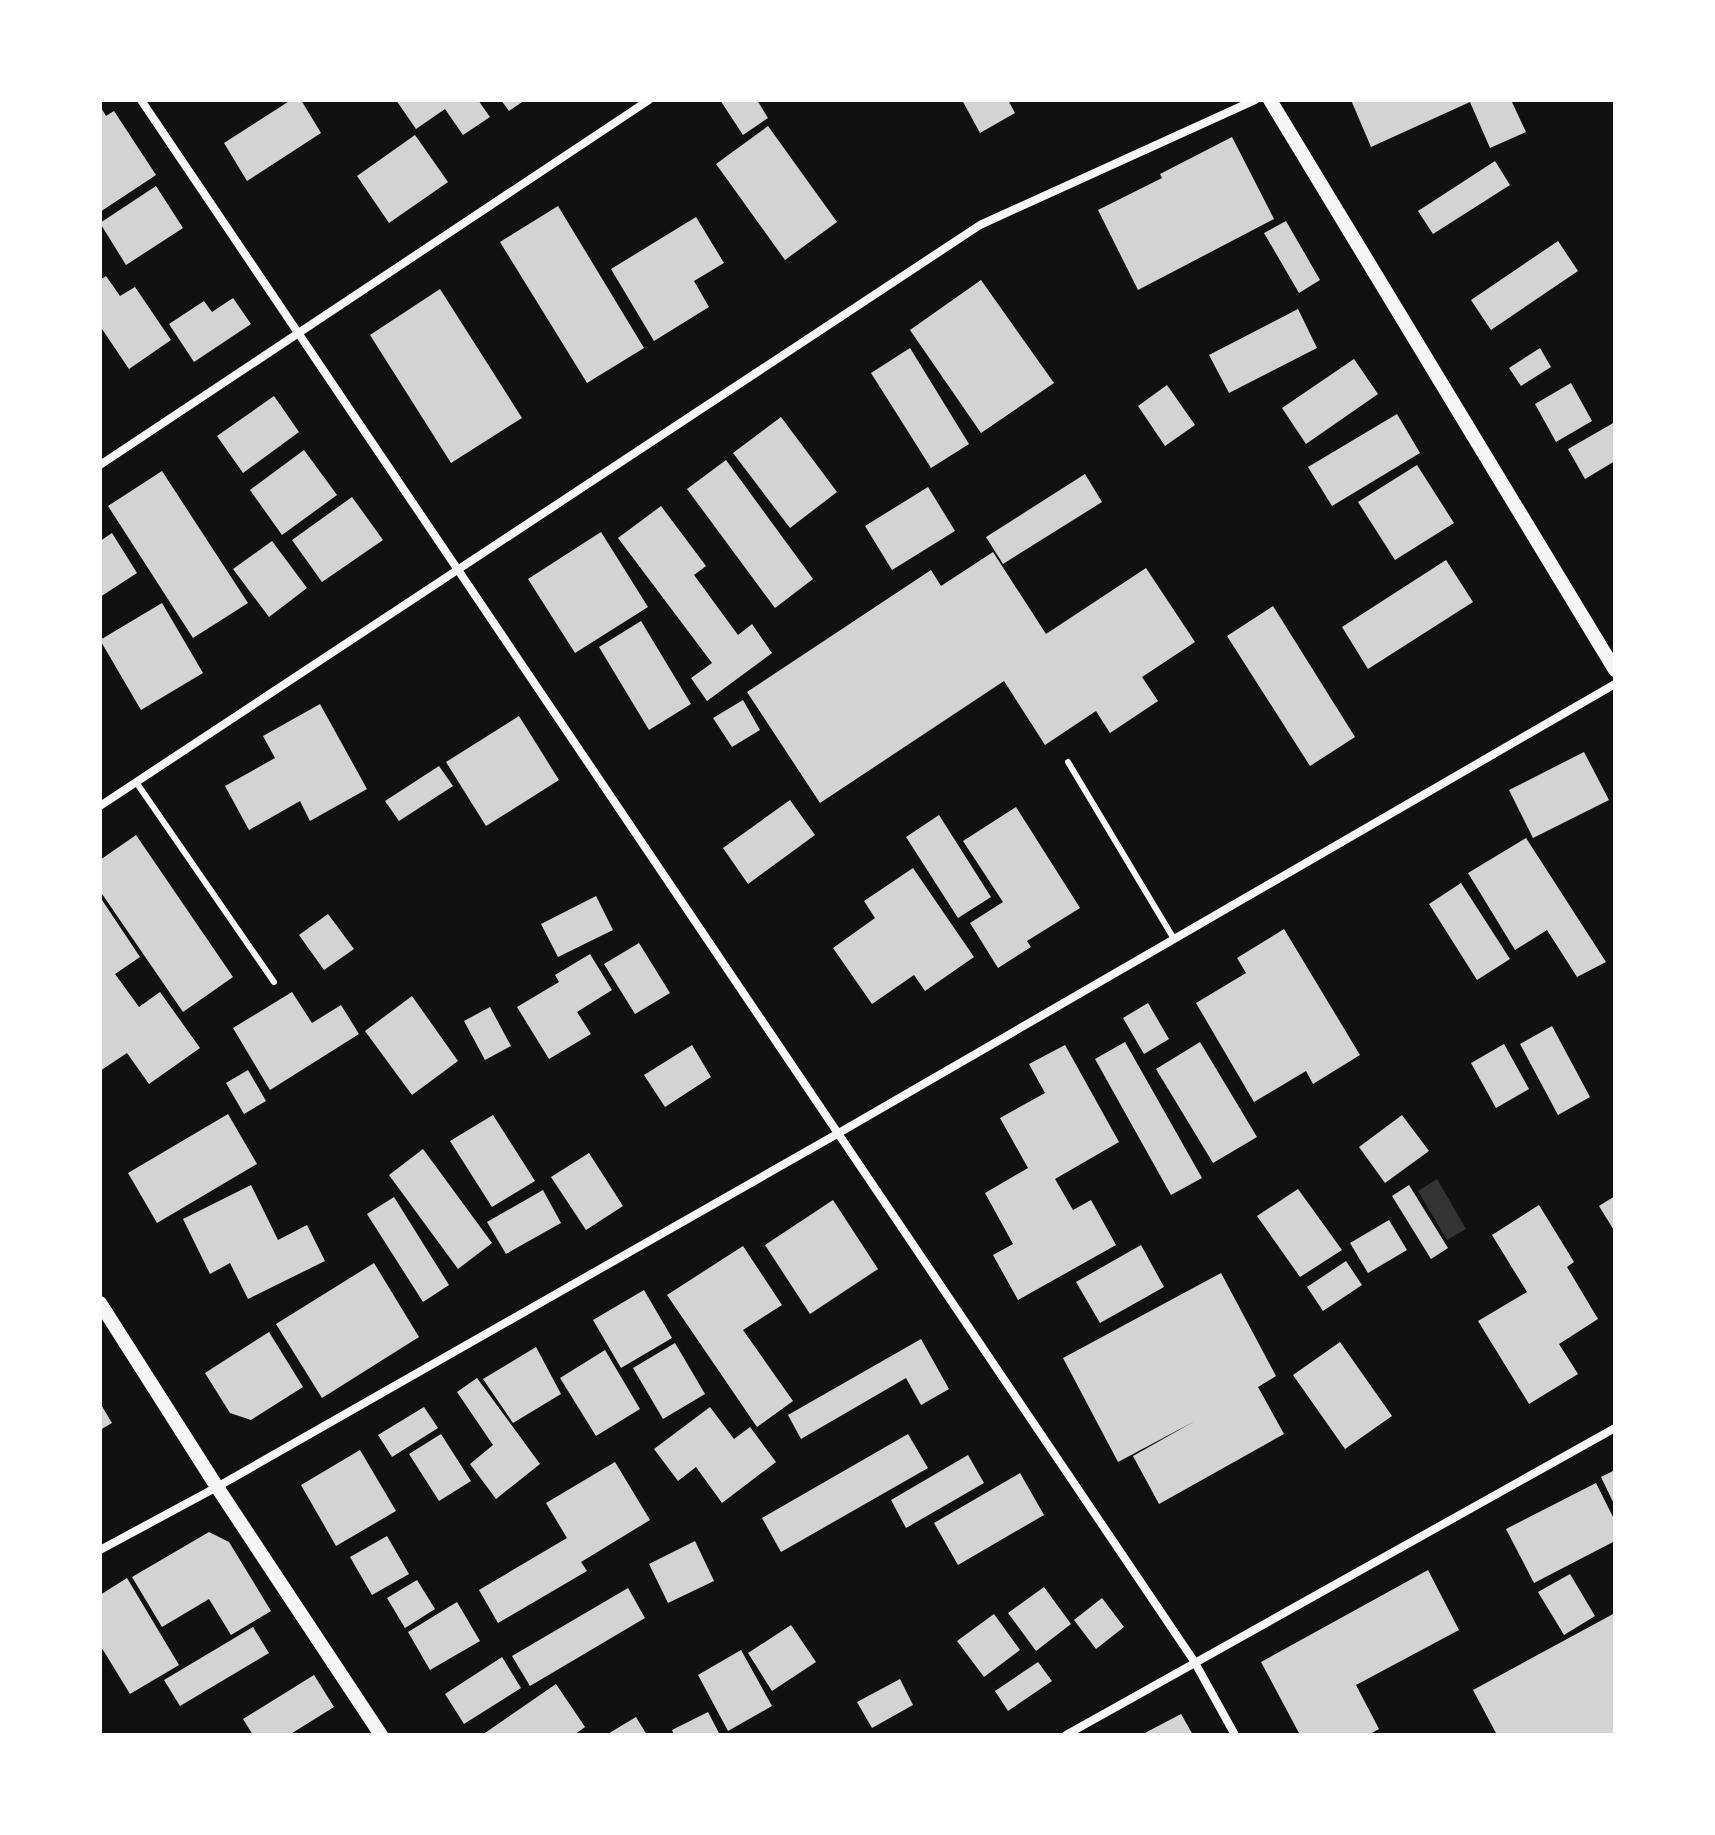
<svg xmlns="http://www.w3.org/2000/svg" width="1715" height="1835" font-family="Lato,sans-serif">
  <rect width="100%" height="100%" fill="#111"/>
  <polygon fill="#333" points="1437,1179 1466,1229 1447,1240 1418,1191"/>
  <g fill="#d3d3d3">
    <polygon points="291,100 301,100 321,133 247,181 224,143"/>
    <polygon points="396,100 478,100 490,117 463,135 445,109 416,129"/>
    <polygon points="501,100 525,100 509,111"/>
    <polygon points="720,100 757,100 768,118 743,135"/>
    <polygon points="962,100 1008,100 1015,113 980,133"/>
    <polygon points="1351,100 1511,100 1526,132 1490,148 1470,102 1371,147"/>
    <polygon points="100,106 106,116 114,111 156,175 100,212"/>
    <polygon points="768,126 837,222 785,260 716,164"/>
    <polygon points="415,135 448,182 389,223 357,176"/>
    <polygon points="1232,137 1274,219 1138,290 1098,210 1162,178 1160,174"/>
    <polygon points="1495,161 1510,185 1433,234 1418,211"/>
    <polygon points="156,186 183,228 126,265 100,223"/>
    <polygon points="558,206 644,348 587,383 500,242"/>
    <polygon points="696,217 724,263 694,281 709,307 654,341 611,269"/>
    <polygon points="1286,221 1320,280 1299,293 1264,233"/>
    <polygon points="1558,241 1578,271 1491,330 1471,300"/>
    <polygon points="106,276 120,296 135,287 171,340 129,369 100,326 100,280"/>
    <polygon points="981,280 1054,383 981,433 910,330"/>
    <polygon points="440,289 522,418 451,463 370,335"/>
    <polygon points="233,298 251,324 194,362 169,324 204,301 212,312"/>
    <polygon points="1298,309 1317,348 1229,393 1209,355"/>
    <polygon points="910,348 969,444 931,468 871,373"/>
    <polygon points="1540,348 1551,367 1521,386 1509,368"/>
    <polygon points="1354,359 1378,394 1306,444 1282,408"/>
    <polygon points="1571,383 1592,421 1556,442 1535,404"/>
    <polygon points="1167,385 1195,425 1165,446 1138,406"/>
    <polygon points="274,396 299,432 243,473 217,436"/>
    <polygon points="1397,414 1420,453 1332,506 1308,467"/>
    <polygon points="781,417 837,492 790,528 733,453"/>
    <polygon points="1615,422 1615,461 1585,479 1568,449"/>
    <polygon points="304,450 337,495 282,535 250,490"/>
    <polygon points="726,460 813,579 775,608 687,489"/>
    <polygon points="1417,465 1454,523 1395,560 1358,502"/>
    <polygon points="162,471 248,603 193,638 108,506"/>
    <polygon points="1085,474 1102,502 1003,564 986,537"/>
    <polygon points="928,487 955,531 892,570 865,526"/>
    <polygon points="352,497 383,540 322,582 292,540"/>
    <polygon points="661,506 706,566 694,575 738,635 752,624 772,653 707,701 691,678 712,663 618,538"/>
    <polygon points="601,532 648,607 575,653 528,579"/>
    <polygon points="112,533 137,573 100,597 100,541"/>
    <polygon points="272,541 307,588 269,617 233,569"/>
    <polygon points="993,552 1046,634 1146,568 1195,642 1142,677 1158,701 1110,733 1096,711 1045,745 1004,681 820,803 747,692 931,570 941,586"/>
    <polygon points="1446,560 1473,602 1368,669 1342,627"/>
    <polygon points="162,603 203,673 141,710 100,640"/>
    <polygon points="1273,606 1355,737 1310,766 1227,636"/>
    <polygon points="641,621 691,704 649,730 599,647"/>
    <polygon points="743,700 760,730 732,747 713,718"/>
    <polygon points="320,704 367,789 310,821 300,801 249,830 225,786 275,758 263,736"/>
    <polygon points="519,716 559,780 486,826 446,762"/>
    <polygon points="1584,752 1609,800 1533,838 1509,790"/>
    <polygon points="439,766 453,786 399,821 385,801"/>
    <polygon points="790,800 815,835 748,884 723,848"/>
    <polygon points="1016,807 1080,908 1027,941 1031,947 998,968 970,923 1003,902 963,841"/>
    <polygon points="939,815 991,897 958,918 906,837"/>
    <polygon points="136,835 233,977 183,1012 100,891 100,860"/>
    <polygon points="1526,838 1606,962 1577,977 1547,930 1515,950 1468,873"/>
    <polygon points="913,868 974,957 925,991 914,975 872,1004 833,948 875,918 864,901"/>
    <polygon points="1461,883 1510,959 1477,980 1429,904"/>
    <polygon points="596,896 613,930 558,957 541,924"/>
    <polygon points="100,897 140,957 115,974 139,1007 160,992 200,1048 149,1084 127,1053 100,1071"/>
    <polygon points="328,914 354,949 324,970 299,935"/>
    <polygon points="1284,929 1360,1055 1313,1084 1306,1071 1254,1102 1196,1003 1246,973 1237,958"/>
    <polygon points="639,943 670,993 635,1014 604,964"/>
    <polygon points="590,954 612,990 577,1012 591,1034 549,1059 517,1007 559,982 555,975"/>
    <polygon points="292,992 312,1023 341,1005 359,1034 270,1090 233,1028"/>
    <polygon points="412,996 458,1061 412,1095 365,1031"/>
    <polygon points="1148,1003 1169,1039 1144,1054 1123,1018"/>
    <polygon points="490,1007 511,1046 485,1060 464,1021"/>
    <polygon points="1552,1026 1590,1097 1558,1115 1520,1044"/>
    <polygon points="1125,1042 1202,1178 1171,1195 1095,1059"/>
    <polygon points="1200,1042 1257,1137 1213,1163 1156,1069"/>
    <polygon points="1504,1044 1529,1089 1496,1108 1471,1063"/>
    <polygon points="692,1045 711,1077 665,1107 644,1075"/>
    <polygon points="1065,1045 1119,1142 1055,1179 1073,1210 1091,1200 1116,1245 1018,1300 993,1255 1013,1244 985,1193 1028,1168 1000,1118 1045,1093 1029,1064"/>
    <polygon points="248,1070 266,1101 244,1114 226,1083"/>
    <polygon points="228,1114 257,1164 157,1223 128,1173"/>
    <polygon points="493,1115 535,1181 492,1207 450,1141"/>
    <polygon points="1402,1115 1429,1151 1385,1183 1359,1147"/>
    <polygon points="423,1149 492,1243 458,1269 389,1175"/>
    <polygon points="589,1153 623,1206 586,1230 551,1177"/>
    <polygon points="251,1185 278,1240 307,1225 325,1261 248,1299 230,1263 210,1274 183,1219"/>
    <polygon points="1409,1185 1448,1248 1431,1259 1392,1196"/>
    <polygon points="1298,1189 1342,1250 1300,1277 1257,1216"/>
    <polygon points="543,1190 561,1223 506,1254 487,1222"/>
    <polygon points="1615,1196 1615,1232 1599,1206"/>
    <polygon points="394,1197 449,1285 423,1302 367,1214"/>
    <polygon points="833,1200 878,1269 810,1314 765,1245"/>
    <polygon points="1539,1205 1574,1262 1567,1267 1598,1319 1559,1344 1578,1374 1529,1404 1478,1321 1527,1292 1492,1235"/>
    <polygon points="1389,1220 1407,1250 1368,1273 1350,1243"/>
    <polygon points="1141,1245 1164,1287 1100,1323 1076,1282"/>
    <polygon points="743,1246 782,1305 743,1330 793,1401 757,1427 667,1295"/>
    <polygon points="1346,1261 1362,1285 1323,1311 1307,1287"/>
    <polygon points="374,1263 419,1337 322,1398 276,1324"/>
    <polygon points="1221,1273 1276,1376 1258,1387 1284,1434 1159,1504 1133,1456 1195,1421 1118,1462 1063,1358"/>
    <polygon points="644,1290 672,1338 621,1368 593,1320"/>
    <polygon points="269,1332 303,1387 251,1420 230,1413 205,1373"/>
    <polygon points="921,1339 949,1389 921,1405 906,1378 801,1439 788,1415"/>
    <polygon points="1340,1342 1392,1416 1345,1449 1293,1375"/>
    <polygon points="675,1343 705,1394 663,1419 633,1368"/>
    <polygon points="536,1347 561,1394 513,1423 483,1379"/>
    <polygon points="605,1350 640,1409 596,1436 560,1378"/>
    <polygon points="477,1378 540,1464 496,1499 470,1464 493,1445 457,1392"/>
    <polygon points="100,1403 112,1423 100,1430"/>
    <polygon points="424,1407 438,1428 392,1457 378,1435"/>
    <polygon points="710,1407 734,1439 750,1427 776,1462 722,1503 696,1467 678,1481 654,1449"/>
    <polygon points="441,1434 471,1481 439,1501 409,1454"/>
    <polygon points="908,1434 928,1468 781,1552 762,1518"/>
    <polygon points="360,1450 396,1511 336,1546 301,1485"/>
    <polygon points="968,1455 984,1483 906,1528 891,1500"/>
    <polygon points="615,1462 650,1520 581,1562 587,1571 498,1623 479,1590 567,1538 546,1503"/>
    <polygon points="1615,1470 1615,1506 1601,1477"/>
    <polygon points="1020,1473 1044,1515 958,1565 934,1523"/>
    <polygon points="1596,1483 1615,1521 1615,1541 1534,1583 1506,1529"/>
    <polygon points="209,1532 229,1542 271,1611 231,1635 209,1599 162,1627 132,1577"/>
    <polygon points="387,1536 409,1574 372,1595 350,1557"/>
    <polygon points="695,1541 714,1581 668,1603 649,1564"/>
    <polygon points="1428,1570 1459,1630 1356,1685 1379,1729 1368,1735 1300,1735 1261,1662"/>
    <polygon points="1570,1574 1595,1616 1564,1635 1538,1592"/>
    <polygon points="127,1578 179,1665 130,1694 100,1645 100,1595"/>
    <polygon points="417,1580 435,1609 405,1628 387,1598"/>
    <polygon points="1044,1587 1071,1624 1036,1651 1008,1613"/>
    <polygon points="628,1588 645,1618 530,1686 512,1656"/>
    <polygon points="1102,1598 1124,1627 1096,1649 1074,1620"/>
    <polygon points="457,1602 480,1641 430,1670 408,1632"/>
    <polygon points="1615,1613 1615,1735 1497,1735 1473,1690"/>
    <polygon points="994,1614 1020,1650 984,1677 957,1641"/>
    <polygon points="791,1625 816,1662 772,1691 748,1653"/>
    <polygon points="253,1627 269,1653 180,1706 164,1680"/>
    <polygon points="741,1650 772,1706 728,1731 698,1675"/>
    <polygon points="502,1657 521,1688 464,1724 445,1694"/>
    <polygon points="1038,1662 1052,1681 1008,1711 995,1691"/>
    <polygon points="314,1675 334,1707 289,1735 253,1735 243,1719"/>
    <polygon points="900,1679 913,1705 872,1728 857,1702"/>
    <polygon points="556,1684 585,1727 574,1735 482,1735"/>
    <polygon points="708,1712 720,1735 674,1735 672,1730"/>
    <polygon points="1181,1714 1193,1735 1141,1735"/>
    <polygon points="636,1717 647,1735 606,1735"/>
  </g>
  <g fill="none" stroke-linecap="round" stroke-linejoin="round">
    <g stroke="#f5f5f5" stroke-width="6">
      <polyline points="1068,762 1174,939"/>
      <polyline points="136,782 274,982"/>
    </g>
    <g stroke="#f5f5f5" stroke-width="8">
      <polyline points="141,100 1194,1661 1235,1735"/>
      <polyline points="100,465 649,100"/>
      <polyline points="100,806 980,225 1255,100"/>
      <polyline points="100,1550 217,1487 837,1134 1615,684"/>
      <polyline points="1066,1735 1615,1428"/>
    </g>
    <g stroke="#f5f5f5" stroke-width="14">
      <polyline points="1270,100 1615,670"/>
      <polyline points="100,1303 217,1487 381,1735"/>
    </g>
  </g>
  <rect width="1715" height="1835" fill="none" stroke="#ffffff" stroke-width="204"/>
</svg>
